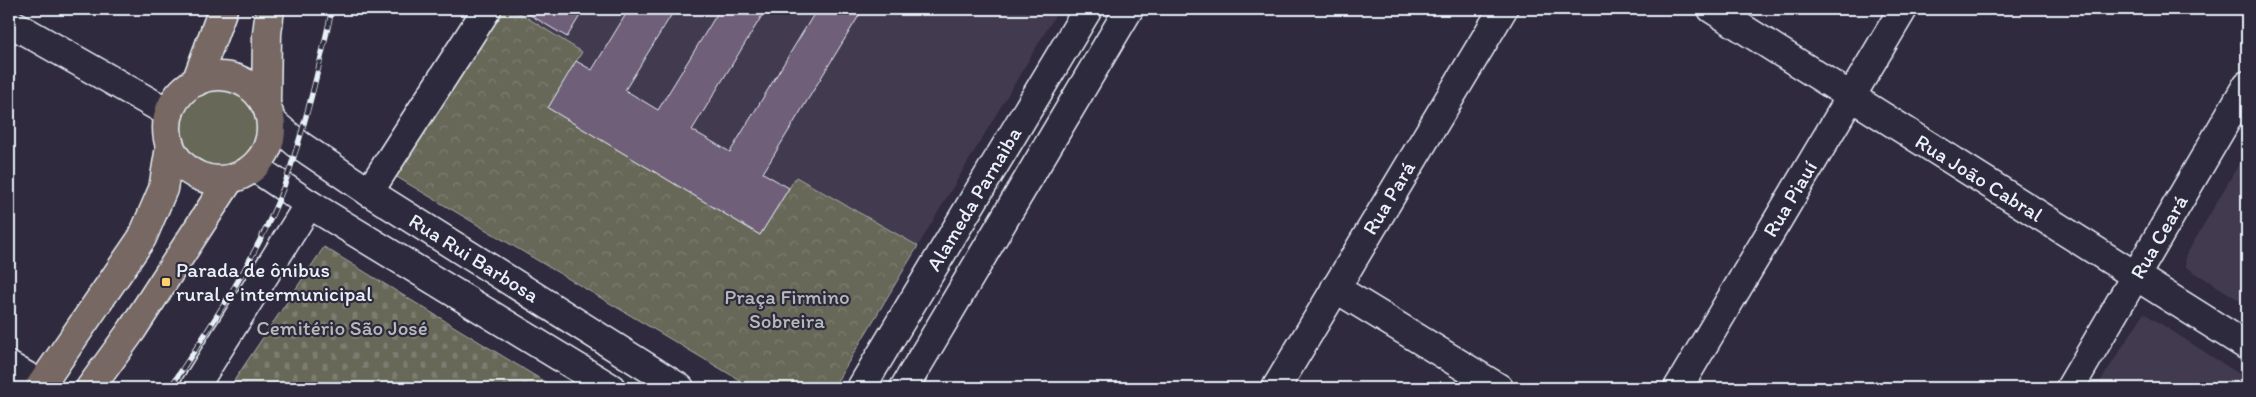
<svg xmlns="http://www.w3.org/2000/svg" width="2256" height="397" font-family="Itim,sans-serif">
  <defs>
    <pattern id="forest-crowns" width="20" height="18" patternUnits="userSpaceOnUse" patternTransform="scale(1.25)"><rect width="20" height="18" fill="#676859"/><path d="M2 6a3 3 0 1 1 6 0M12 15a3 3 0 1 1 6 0" fill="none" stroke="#7d7e72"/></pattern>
    <pattern id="cemetery-stones" width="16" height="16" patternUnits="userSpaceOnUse" patternTransform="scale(1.25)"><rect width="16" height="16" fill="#676859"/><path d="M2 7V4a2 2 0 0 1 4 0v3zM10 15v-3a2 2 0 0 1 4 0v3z" fill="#7d7e72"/></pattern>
  </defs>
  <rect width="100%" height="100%" fill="#2f2a3d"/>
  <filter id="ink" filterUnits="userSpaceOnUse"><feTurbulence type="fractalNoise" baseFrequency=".02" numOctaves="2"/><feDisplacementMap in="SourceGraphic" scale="10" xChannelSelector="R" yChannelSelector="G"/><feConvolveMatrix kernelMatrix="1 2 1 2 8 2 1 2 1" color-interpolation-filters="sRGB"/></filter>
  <g filter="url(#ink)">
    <g fill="#423a4f">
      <polygon points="513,9 1059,9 918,246 796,177 760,235 548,108 582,52"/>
      <polygon points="2247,150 2247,305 2186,267 2185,257"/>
      <polygon points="2144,313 2247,379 2247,388 2096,388"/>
    </g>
    <circle fill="#676859" stroke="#a8aca8" cx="219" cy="128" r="39"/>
    <polygon fill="url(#forest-crowns)" stroke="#a8aca8" points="496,9 513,9 582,52 548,108 760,235 796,177 918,246 833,388 753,388 395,176"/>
    <polygon fill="url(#cemetery-stones)" stroke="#a8aca8" points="324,247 555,388 229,388"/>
    <g fill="#705e78" stroke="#e8f1f8">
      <polygon points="520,9 584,9 567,37"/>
      <polygon points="629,9 675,9 625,90 658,110 720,9 766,9 692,130 730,152 817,9 863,9 763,173 789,188 760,235 548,108 576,61 592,70"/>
    </g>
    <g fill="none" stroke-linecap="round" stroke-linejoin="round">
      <defs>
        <g id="minor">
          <polyline points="1712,9 2247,346"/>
          <polyline points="9,22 169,113"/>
          <polyline points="369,192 487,9"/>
          <polyline points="1335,288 1499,388"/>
          <polyline points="9,366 47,388"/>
          <polyline points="194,388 309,204"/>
          <polyline points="1276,388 1503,9"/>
          <polyline points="1678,388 1903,9"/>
        </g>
        <polyline id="tertiary" points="2070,388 2247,85"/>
        <g id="secondary">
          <polyline points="271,121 298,144 369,192 680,388"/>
          <polyline points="254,167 309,204 611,388"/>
          <polyline points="861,388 1088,9"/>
          <polyline points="904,388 1129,9"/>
        </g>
        <g id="primary">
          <circle cx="219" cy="128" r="52"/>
          <polyline points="196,82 223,9"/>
          <polyline points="266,105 267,34 270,9"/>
          <polyline points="39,388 142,238 163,189 170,147"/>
          <polyline points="90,388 132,330 230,179"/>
        </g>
      </defs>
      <use href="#minor" stroke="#e8f1f8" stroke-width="31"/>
      <use href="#tertiary" stroke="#e8f1f8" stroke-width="31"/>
      <use href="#secondary" stroke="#e8f1f8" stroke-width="31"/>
      <use href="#primary" stroke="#e8f1f8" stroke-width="31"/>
      <use href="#minor" stroke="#2f2a3d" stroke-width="28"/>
      <use href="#tertiary" stroke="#2f2a3d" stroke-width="28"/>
      <use href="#secondary" stroke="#2f2a3d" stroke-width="28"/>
      <use href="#primary" stroke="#776864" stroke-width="28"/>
      <defs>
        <path id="rail" d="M170 388C212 324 257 258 284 186 305 128 319 68 332 9"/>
      </defs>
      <use href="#rail" stroke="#e8f1f8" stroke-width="5.5"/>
      <use href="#rail" stroke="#2f2a3d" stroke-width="4" stroke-dasharray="11" stroke-linecap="butt"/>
    </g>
  </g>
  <rect fill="#ffd166" stroke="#2f2a3d" stroke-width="2" x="161" y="277" width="10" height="10" rx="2.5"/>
  <g text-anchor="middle" stroke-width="4.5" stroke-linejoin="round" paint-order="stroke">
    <g font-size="21" fill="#e8f1f8" stroke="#2f2a3d">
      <text transform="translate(1979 178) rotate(32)" y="7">Rua João Cabral</text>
      <text transform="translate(1389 198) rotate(-59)" y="7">Rua Pará</text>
      <text transform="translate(974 199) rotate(-59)" y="7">Alameda Parnaiba</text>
      <text transform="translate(1790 199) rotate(-59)" y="7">Rua Piauí</text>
      <text transform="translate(2159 237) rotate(-60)" y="7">Rua Ceará</text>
      <text transform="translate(474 258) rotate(32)" y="7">Rua Rui Barbosa</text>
    </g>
    <g font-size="21" fill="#e8f1f8" stroke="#2f2a3d" text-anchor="start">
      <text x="176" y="277">Parada de ônibus<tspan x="176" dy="24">rural e intermunicipal</tspan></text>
    </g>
    <g font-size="21" fill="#b4bab8" stroke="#2f2a3d">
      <text x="787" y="304">Praça Firmino<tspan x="787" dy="24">Sobreira</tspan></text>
      <text x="342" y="335">Cemitério São José</text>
    </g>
  </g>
  <rect width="2256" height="397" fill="none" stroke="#2f2a3d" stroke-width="30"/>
  <rect x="15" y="15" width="2226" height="367" fill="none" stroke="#e8f1f8" stroke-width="2" filter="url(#ink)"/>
</svg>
